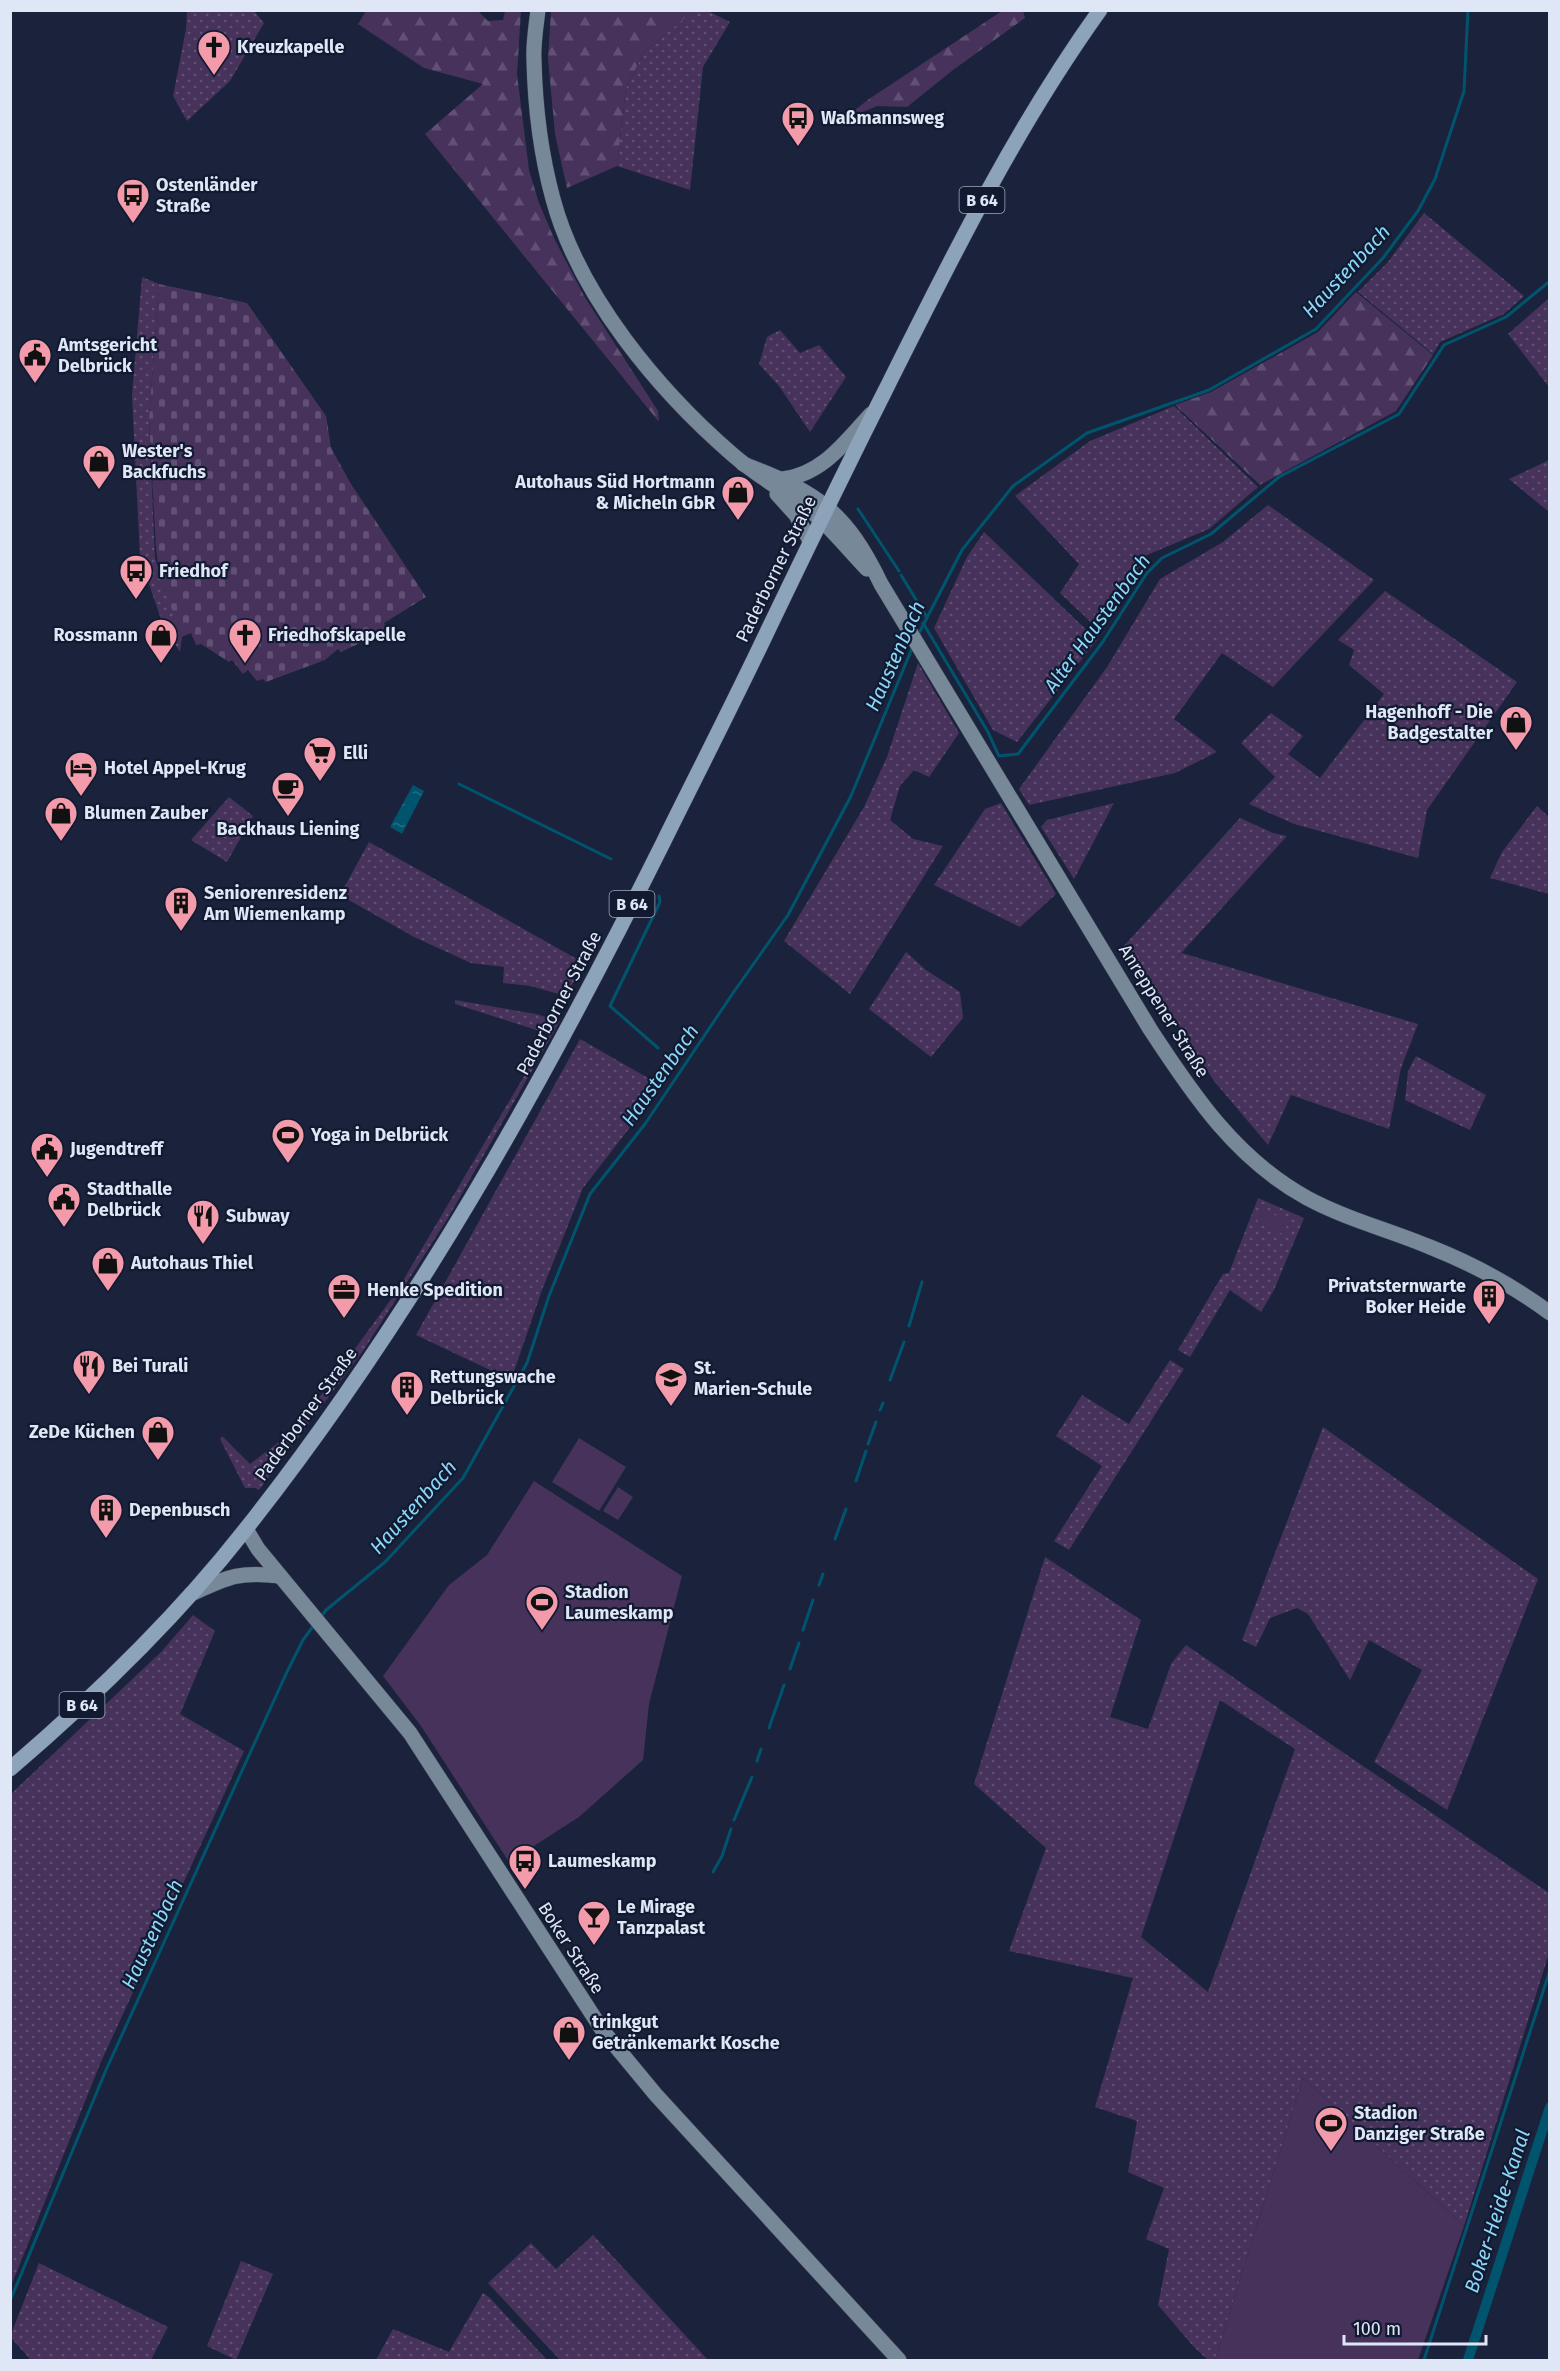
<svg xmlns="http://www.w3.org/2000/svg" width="1560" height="2371" font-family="'Fira Sans',sans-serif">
  <defs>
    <pattern id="grass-dots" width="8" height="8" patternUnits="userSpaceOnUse" patternTransform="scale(1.5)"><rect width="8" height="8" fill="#47325b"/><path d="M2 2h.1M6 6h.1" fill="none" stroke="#615073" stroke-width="1.8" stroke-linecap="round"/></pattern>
    <pattern id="forest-firs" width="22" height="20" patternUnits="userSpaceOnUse" patternTransform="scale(1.5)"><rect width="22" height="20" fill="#47325b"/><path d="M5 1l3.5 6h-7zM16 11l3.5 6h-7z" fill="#615073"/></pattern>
    <pattern id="cemetery-stones" width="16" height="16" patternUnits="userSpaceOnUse" patternTransform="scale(1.5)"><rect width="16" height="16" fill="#47325b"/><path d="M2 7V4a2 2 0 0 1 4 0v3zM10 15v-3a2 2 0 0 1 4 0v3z" fill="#615073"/></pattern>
    <pattern id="water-ripples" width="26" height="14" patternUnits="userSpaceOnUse" patternTransform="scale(1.5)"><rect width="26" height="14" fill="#01546d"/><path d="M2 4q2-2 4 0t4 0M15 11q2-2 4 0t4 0" fill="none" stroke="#266d82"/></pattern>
  </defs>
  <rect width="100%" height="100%" fill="#1a233b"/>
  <g fill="url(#grass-dots)" fill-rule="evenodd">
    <polygon points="187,11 254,11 264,23 230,81 187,121 173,96 186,29"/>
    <polygon points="693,11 708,11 730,22 703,67 690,190 617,166 626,88 644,52"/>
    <polygon points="1424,213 1524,296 1504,314 1440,342 1433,354 1358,292 1388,262"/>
    <polygon points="142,277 159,284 149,419 155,558 182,637 180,652 163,625 140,558 132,395"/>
    <polygon points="1549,298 1549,387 1508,334"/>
    <polygon points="780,330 800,353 819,345 846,377 810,432 779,386 759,364 767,337"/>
    <polygon points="1174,406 1258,487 1209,529 1147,555 1098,629 1060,593 1079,564 1015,496 1090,441"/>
    <polygon points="1549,460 1549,459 1549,512 1509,479"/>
    <polygon points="1268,505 1374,580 1273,687 1222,653 1174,719 1217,752 1175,773 1029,805 1019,789 1107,667 1160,579 1223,542"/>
    <polygon points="984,532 1097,640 1017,742 993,730 934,628 967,557"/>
    <polygon points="1385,591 1517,682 1427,810 1418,858 1294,824 1249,804 1275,777 1241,743 1271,713 1303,736 1288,754 1320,778 1384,694 1349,665 1354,650 1338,640"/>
    <polygon points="918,663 959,733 929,777 914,770 900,786 890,820 913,839 943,846 850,994 784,941 864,807 887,757"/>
    <polygon points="229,797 253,816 227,862 191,840"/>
    <polygon points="1001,803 1056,894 1020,927 934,885 985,809"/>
    <polygon points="1114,803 1074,879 1041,827 1047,820"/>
    <polygon points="1537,806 1549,817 1549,894 1490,878 1502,852"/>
    <polygon points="1240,818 1273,833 1287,836 1175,960 1182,953 1418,1024 1401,1068 1389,1129 1291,1095 1268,1145 1214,1081 1153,985 1151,987 1123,947"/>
    <polygon points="369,842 584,963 566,996 530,986 503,983 504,967 471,963 414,937 340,895"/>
    <polygon points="906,952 926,970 960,992 963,1018 931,1057 869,1009"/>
    <polygon points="455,1000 536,1014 560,1021 448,1218 363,1351 259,1490 255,1488 245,1488 220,1439 222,1436 250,1464 296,1429 395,1294 549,1034 455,1004"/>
    <polygon points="580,1039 662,1086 583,1188 542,1290 511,1380 416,1335"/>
    <polygon points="1416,1056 1486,1095 1470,1130 1405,1100 1408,1071"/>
    <polygon points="1258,1198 1304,1218 1274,1290 1261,1312 1230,1290 1190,1357 1178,1350 1223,1274 1229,1273"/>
    <polygon points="1170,1360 1184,1369 1069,1550 1054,1541 1102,1466 1056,1436 1082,1395 1129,1424"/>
    <polygon points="1323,1427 1538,1579 1447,1810 1374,1762 1422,1670 1369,1640 1350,1680 1308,1614 1297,1608 1270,1618 1256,1647 1242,1640"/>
    <path d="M1045 1557 1141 1620 1110 1717 1148 1729 1171 1664 1186 1645 1549 1893V1953L1464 2226 1303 2078 1215 2360H1208L1193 2346 1158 2305 1169 2249 1146 2239 1164 2188 1128 2172 1137 2121 1095 2107 1133 1978 1009 1951 1046 1848 974 1784ZM1220 1700 1295 1749 1208 1992 1141 1937Z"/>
    <polygon points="193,1615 215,1631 180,1714 244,1751 100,2064 11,2286 11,1794 162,1651"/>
    <polygon points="593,2235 708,2360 560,2360 488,2283 531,2243 556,2269"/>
    <polygon points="241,2261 273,2274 236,2360 207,2346"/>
    <polygon points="39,2263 168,2327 151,2360 31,2360 11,2338 11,2334"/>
    <polygon points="483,2293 490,2298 547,2360 376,2360 393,2329 449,2352"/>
  </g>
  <g fill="url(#forest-firs)">
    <polygon points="366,11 478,11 488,21 503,20 505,11 521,11 517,74 529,170 539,203 554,238 584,296 658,411 659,422 425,134 483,84 424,68 358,24"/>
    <polygon points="551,11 693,11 644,52 626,88 617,166 567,188 555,134 548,59"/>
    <polygon points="1002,11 1023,11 1025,18 953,70 907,107 877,106 841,121 869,99"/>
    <polygon points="1356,292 1433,355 1396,411 1260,485 1175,405 1211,392 1318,332"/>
  </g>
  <polygon fill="url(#cemetery-stones)" points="159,284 247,303 326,416 331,448 351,484 426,597 384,623 387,630 341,652 338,649 325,660 266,682 263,679 257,681 248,670 243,674 232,660 229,662 201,644 196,645 191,633 182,637 160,577 156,549 149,419"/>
  <g fill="#47325b">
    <polygon points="1263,1209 1289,1222 1283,1234 1257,1222"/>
    <polygon points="579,1438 626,1467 599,1511 552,1482"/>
    <polygon points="534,1481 682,1576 649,1704 643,1760 579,1817 509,1862 421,1726 383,1676 449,1585 487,1555"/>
    <polygon points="618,1487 633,1497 618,1520 603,1511"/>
    <polygon points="1303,2078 1464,2226 1418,2360 1215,2360"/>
  </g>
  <polygon fill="url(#water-ripples)" points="413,785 424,791 402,834 390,827"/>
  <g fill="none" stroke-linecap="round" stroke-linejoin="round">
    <g stroke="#01546d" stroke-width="3">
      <polyline points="858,509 899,571"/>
      <polyline points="901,575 926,616"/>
      <polyline points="923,623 988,732 999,756 1018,754 1102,643 1147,573 1162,558 1211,534 1279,477 1399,414 1444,345 1506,317 1550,281"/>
      <polyline points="918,635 962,550 1013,486 1087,433 1209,390 1316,329 1383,258 1418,211 1435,179 1464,91 1468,10"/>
      <polyline points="459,784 611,859"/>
      <polyline points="658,1048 610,1006 660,902 659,896"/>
      <polyline points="909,1326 922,1282"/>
      <polyline points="890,1380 904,1342"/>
      <polyline points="880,1410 883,1403"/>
      <polyline points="868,1444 876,1422"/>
      <polyline points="856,1481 866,1451"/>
      <polyline points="835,1539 846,1509"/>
      <polyline points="819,1585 823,1574"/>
      <polyline points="320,1618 326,1610 385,1562 463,1478 527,1363 549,1296 590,1194 645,1124 733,993 788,915 851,796 913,646"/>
      <polyline points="803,1630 813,1600"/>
      <polyline points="790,1669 799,1643"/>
      <polyline points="769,1728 784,1685"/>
      <polyline points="757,1761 761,1749"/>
      <polyline points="734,1820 752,1777"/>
      <polyline points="713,1872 722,1856 731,1829"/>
      <polyline points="10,2301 106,2070 286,1674 303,1640 314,1625"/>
      <polyline points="1424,2360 1550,1970"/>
    </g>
    <polyline stroke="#01546d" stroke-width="10" points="1468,2360 1550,2107"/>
    <defs>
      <g id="secondary">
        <path d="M538 10C536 27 533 44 534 60 535 106 541 155 553 199 579 296 659 391 733 455 755 474 776 486 799 502 825 520 846 547 867 569"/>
        <path d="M743 464C817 492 846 511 881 584L1150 1029C1193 1095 1236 1159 1307 1198 1346 1219 1389 1230 1430 1247 1473 1264 1512 1285 1550 1313"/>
        <path d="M782 479C822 475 845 442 871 414"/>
        <polyline points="777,494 796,515 810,541"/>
        <polyline points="246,1529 258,1549 410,1733 603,2031 656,2095 899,2360"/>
        <path d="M191 1594C228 1577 239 1571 280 1576"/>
      </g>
      <path id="primary" d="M10 1769C94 1697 176 1618 245 1530 412 1319 543 1084 663 843 698 772 735 700 769 628 807 549 845 470 884 393 950 261 1014 130 1100 10"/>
    </defs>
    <use href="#secondary" stroke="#363e55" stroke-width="16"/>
    <use href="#primary" stroke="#363e55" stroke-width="16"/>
    <use href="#secondary" stroke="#778898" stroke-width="15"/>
    <use href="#primary" stroke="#8da3b9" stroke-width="15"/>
  </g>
  <defs>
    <symbol id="church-pin" viewBox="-11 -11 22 30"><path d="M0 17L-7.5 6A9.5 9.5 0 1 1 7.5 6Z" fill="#f39aab" stroke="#111a31"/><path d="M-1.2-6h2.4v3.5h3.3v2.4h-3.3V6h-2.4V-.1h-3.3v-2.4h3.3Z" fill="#111"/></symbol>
    <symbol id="bus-pin" viewBox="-11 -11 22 30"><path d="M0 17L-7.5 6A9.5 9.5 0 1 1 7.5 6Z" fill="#f39aab" stroke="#111a31"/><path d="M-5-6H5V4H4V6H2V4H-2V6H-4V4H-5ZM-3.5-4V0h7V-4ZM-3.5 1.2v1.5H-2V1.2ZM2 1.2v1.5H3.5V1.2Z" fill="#111"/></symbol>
    <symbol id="civic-pin" viewBox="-11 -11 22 30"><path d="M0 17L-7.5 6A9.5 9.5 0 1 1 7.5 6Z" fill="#f39aab" stroke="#111a31"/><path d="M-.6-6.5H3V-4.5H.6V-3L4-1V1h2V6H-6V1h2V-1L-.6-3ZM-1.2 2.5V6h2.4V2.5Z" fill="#111"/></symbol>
    <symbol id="shop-pin" viewBox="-11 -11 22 30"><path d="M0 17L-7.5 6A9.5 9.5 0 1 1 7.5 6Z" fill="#f39aab" stroke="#111a31"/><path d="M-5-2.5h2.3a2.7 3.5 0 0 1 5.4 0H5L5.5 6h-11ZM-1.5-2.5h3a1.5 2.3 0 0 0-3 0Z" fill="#111"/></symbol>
    <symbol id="supermarket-pin" viewBox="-11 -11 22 30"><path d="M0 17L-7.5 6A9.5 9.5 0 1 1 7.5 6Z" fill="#f39aab" stroke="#111a31"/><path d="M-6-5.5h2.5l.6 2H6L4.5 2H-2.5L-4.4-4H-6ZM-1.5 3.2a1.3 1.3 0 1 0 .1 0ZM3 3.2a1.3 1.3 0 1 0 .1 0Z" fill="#111"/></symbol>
    <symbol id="hotel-pin" viewBox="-11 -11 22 30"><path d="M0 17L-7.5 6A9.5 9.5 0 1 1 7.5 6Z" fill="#f39aab" stroke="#111a31"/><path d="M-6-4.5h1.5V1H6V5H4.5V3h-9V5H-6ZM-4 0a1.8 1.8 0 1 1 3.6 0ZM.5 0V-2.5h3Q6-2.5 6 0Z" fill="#111"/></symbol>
    <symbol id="cafe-pin" viewBox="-11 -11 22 30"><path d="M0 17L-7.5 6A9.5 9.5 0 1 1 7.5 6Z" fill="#f39aab" stroke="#111a31"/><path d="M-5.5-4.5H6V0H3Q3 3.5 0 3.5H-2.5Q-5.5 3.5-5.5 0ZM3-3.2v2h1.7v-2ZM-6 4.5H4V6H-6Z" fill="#111"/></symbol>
    <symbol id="building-pin" viewBox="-11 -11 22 30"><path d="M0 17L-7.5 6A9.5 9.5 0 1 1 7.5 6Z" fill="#f39aab" stroke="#111a31"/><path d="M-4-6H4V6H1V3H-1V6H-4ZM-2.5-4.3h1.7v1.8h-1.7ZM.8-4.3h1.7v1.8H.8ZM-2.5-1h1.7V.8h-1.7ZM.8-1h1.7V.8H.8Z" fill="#111"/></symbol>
    <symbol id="stadium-pin" viewBox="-11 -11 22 30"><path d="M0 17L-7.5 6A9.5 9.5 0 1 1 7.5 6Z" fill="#f39aab" stroke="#111a31"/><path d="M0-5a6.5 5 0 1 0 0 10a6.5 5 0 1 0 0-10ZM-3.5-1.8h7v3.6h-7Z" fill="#111"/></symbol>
    <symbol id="restaurant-pin" viewBox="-11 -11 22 30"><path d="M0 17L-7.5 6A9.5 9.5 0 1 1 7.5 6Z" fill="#f39aab" stroke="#111a31"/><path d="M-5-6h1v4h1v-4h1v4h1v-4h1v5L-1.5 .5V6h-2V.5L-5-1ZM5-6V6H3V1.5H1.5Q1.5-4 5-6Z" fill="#111"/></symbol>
    <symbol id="office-pin" viewBox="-11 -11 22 30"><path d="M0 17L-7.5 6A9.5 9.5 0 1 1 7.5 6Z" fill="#f39aab" stroke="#111a31"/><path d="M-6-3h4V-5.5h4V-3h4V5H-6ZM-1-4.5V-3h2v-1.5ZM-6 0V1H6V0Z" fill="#111"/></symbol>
    <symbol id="school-pin" viewBox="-11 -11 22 30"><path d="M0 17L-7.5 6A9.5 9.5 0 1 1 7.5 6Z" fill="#f39aab" stroke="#111a31"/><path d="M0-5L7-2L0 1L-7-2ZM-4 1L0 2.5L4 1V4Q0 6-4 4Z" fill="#111"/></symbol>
    <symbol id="bar-pin" viewBox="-11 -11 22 30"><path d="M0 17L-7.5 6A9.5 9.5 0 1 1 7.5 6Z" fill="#f39aab" stroke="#111a31"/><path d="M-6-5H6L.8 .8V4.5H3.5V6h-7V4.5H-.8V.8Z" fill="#111"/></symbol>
  </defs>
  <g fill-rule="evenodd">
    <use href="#church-pin" x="195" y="28" width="38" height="52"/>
    <use href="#bus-pin" x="779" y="99" width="38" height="52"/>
    <use href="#bus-pin" x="114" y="176" width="38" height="52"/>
    <use href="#civic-pin" x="16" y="336" width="38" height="52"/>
    <use href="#shop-pin" x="80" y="442" width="38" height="52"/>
    <use href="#shop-pin" x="719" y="473" width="38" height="52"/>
    <use href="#bus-pin" x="117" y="552" width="38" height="52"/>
    <use href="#shop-pin" x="142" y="616" width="38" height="52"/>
    <use href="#church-pin" x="226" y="616" width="38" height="52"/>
    <use href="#shop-pin" x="1497" y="703" width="38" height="52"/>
    <use href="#supermarket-pin" x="301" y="734" width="38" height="52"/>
    <use href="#hotel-pin" x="62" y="749" width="38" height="52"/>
    <use href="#cafe-pin" x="269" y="769" width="38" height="52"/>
    <use href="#shop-pin" x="42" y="794" width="38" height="52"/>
    <use href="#building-pin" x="162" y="884" width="38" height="52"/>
    <use href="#stadium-pin" x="269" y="1116" width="38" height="52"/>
    <use href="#civic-pin" x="28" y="1130" width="38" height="52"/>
    <use href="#civic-pin" x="45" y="1180" width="38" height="52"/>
    <use href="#restaurant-pin" x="184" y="1197" width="38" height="52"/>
    <use href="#shop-pin" x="89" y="1244" width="38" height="52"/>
    <use href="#office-pin" x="325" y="1271" width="38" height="52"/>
    <use href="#building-pin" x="1470" y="1277" width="38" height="52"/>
    <use href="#restaurant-pin" x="70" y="1347" width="38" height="52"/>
    <use href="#school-pin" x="652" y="1359" width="38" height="52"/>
    <use href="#building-pin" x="388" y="1368" width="38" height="52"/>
    <use href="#shop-pin" x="139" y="1413" width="38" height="52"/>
    <use href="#building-pin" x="87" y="1491" width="38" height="52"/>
    <use href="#stadium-pin" x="523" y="1583" width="38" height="52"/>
    <use href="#bus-pin" x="506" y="1842" width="38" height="52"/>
    <use href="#bar-pin" x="575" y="1898" width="38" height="52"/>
    <use href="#shop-pin" x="550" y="2013" width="38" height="52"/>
    <use href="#stadium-pin" x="1312" y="2104" width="38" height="52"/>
  </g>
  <g text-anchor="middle" stroke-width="4.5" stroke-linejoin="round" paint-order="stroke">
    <g fill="#111a31" stroke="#a1a9bb" stroke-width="1.5">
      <rect x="959.5" y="187" width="45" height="26" rx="4.5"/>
      <rect x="609.5" y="891" width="45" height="26" rx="4.5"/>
      <rect x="59.5" y="1692" width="45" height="26" rx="4.5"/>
    </g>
    <g font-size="16" font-weight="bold" fill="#dfe6f6">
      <text x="982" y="206">B 64</text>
      <text x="632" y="910">B 64</text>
      <text x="82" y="1711">B 64</text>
    </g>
    <g font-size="18" font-weight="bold" fill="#dfe6f6" stroke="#111a31" text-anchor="start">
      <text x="237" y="53">Kreuzkapelle</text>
      <text x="821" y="124">Waßmannsweg</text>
      <text x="156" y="191">Ostenländer<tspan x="156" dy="21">Straße</tspan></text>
      <text x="58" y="351">Amtsgericht<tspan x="58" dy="21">Delbrück</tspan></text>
      <text x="122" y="457">Wester's<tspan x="122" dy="21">Backfuchs</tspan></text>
      <text x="715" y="488" text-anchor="end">Autohaus Süd Hortmann<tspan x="715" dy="21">&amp; Micheln GbR</tspan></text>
      <text x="159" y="577">Friedhof</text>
      <text x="138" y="641" text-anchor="end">Rossmann</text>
      <text x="268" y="641">Friedhofskapelle</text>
      <text x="1493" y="718" text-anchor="end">Hagenhoff - Die<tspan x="1493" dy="21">Badgestalter</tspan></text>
      <text x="343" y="759">Elli</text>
      <text x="104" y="774">Hotel Appel-Krug</text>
      <text x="84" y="819">Blumen Zauber</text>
      <text x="288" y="835" text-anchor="middle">Backhaus Liening</text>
      <text x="204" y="899">Seniorenresidenz<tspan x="204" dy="21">Am Wiemenkamp</tspan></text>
      <text x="311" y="1141">Yoga in Delbrück</text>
      <text x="70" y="1155">Jugendtreff</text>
      <text x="87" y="1195">Stadthalle<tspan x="87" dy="21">Delbrück</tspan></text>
      <text x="226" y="1222">Subway</text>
      <text x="131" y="1269">Autohaus Thiel</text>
      <text x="1466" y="1292" text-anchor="end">Privatsternwarte<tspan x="1466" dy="21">Boker Heide</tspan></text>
      <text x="367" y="1296">Henke Spedition</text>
      <text x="112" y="1372">Bei Turali</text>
      <text x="694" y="1374">St.<tspan x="694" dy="21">Marien-Schule</tspan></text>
      <text x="430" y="1383">Rettungswache<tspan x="430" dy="21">Delbrück</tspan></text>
      <text x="135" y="1438" text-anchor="end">ZeDe Küchen</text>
      <text x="129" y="1516">Depenbusch</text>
      <text x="565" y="1598">Stadion<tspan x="565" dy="21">Laumeskamp</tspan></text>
      <text x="548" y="1867">Laumeskamp</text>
      <text x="617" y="1913">Le Mirage<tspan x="617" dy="21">Tanzpalast</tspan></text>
      <text x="592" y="2028">trinkgut<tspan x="592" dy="21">Getränkemarkt Kosche</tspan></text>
      <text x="1354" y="2119">Stadion<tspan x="1354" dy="21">Danziger Straße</tspan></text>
    </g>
    <g font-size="18" fill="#dfe6f6" stroke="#111a31">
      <text transform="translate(776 569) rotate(-64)" y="6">Paderborner Straße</text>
      <text transform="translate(559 1003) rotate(-62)" y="6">Paderborner Straße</text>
      <text transform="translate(1164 1011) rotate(58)" y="6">Anreppener Straße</text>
      <text transform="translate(306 1414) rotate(-54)" y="6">Paderborner Straße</text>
      <text transform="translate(571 1948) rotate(57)" y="6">Boker Straße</text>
    </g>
    <g font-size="20" font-style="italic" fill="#8bd7f8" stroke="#111a31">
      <text transform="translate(1346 271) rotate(-47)" y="7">Haustenbach</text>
      <text transform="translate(1097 623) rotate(-54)" y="7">Alter Haustenbach</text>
      <text transform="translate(895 656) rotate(-66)" y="7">Haustenbach</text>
      <text transform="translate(660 1075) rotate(-55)" y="7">Haustenbach</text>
      <text transform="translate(413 1507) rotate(-48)" y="7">Haustenbach</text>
      <text transform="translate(152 1934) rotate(-65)" y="7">Haustenbach</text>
      <text transform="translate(1497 2211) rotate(-72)" y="7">Boker-Heide-Kanal</text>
    </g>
  </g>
  <rect width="1560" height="2371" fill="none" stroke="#dfe6f6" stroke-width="24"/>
  <path d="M1344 2335v9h142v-9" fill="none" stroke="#dfe6f6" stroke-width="3"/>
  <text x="1353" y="2335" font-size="18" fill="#dfe6f6" stroke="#111a31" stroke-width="4.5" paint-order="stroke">100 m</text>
</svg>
